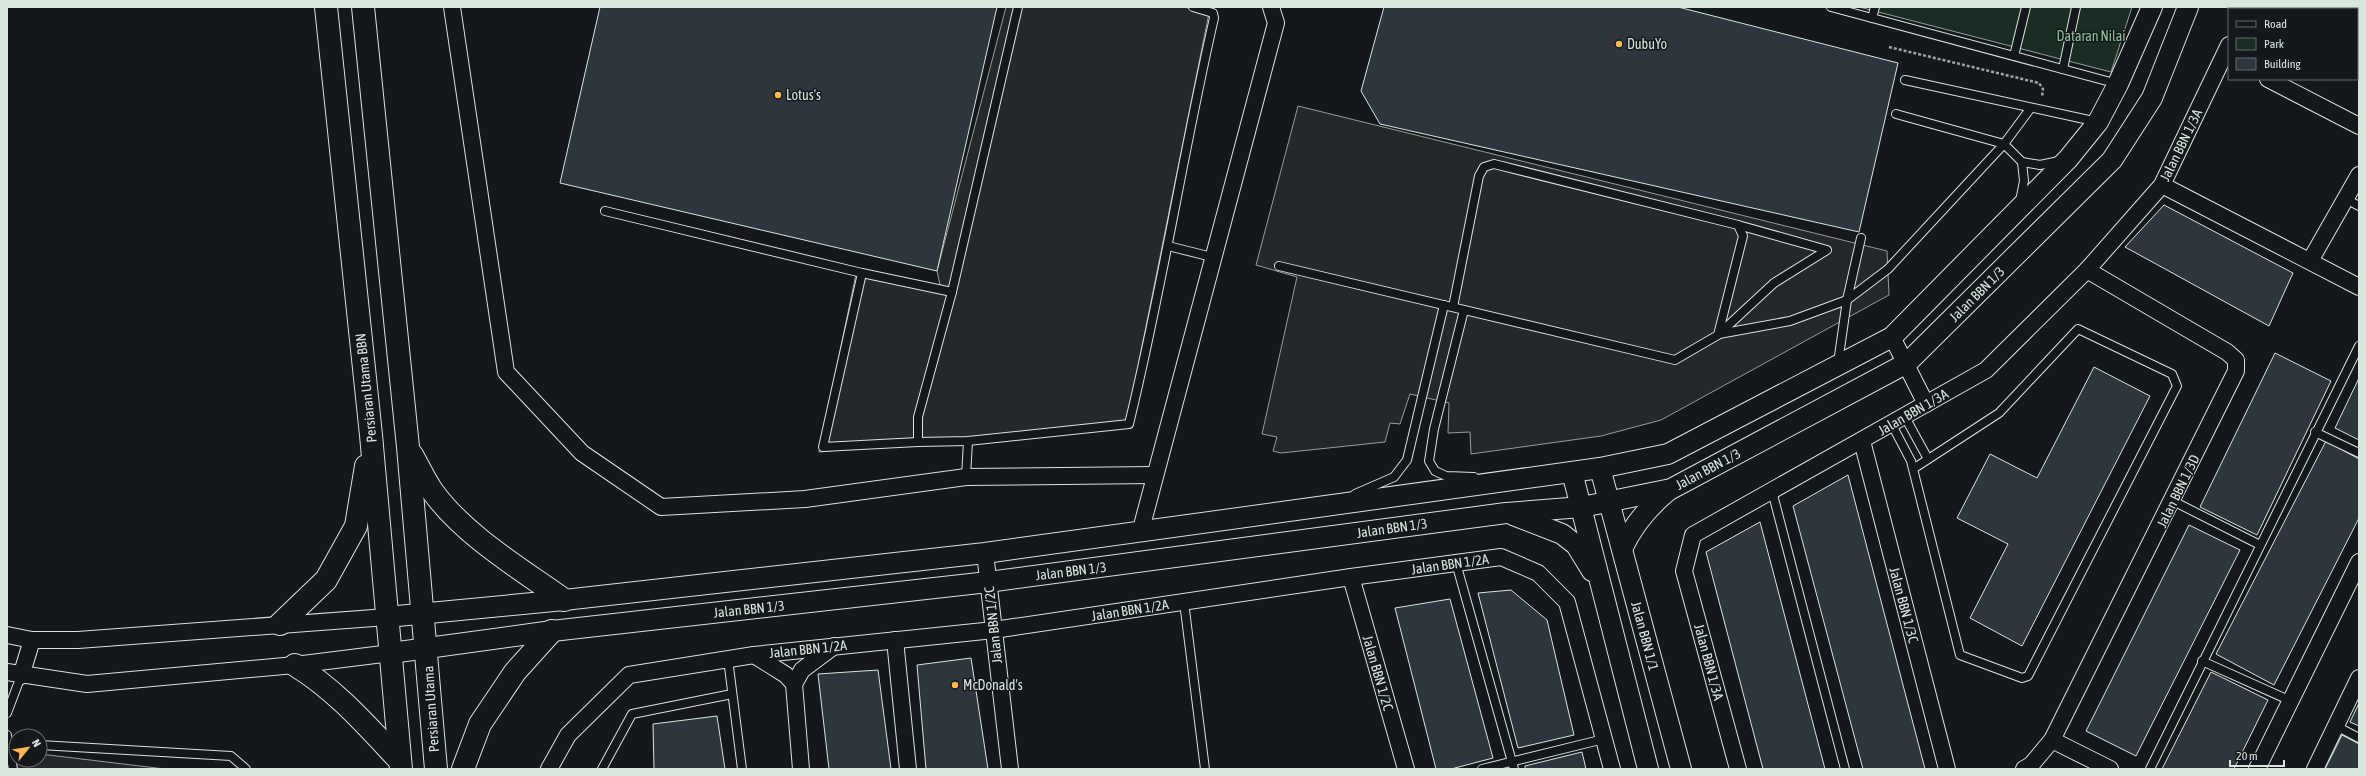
<svg xmlns="http://www.w3.org/2000/svg" width="2366" height="776" font-family="'Asap Condensed',sans-serif">
  <rect width="100%" height="100%" fill="#14181c"/>
  <polygon fill="#1a2d24" stroke="#939e99" points="1859,7 2132,7 2111,72"/>
  <g fill="#24282b" stroke="#939e99">
    <polygon points="1006,7 1184,7 1209,13 1127,421 819,452 856,274 942,294 937,271"/>
    <polygon points="1298,106 1887,251 1889,295 1661,420 1601,436 1471,454 1470,432 1448,433 1449,403 1410,394 1400,424 1390,423 1385,442 1281,453 1273,451 1277,437 1262,434 1297,277 1256,265"/>
    <polygon points="7,752 16,753 16,760 40,760 40,754 165,769 7,769"/>
  </g>
  <g fill="#2c363c" stroke="#d8e6dc">
    <polygon points="600,7 997,7 937,271 560,183"/>
    <polygon points="1384,7 1678,7 1898,63 1859,232 1380,124 1361,91"/>
    <polygon points="2164,205 2293,273 2269,326 2125,247"/>
    <polygon points="2275,353 2331,381 2257,535 2200,507"/>
    <polygon points="2094,367 2150,396 2022,646 1970,618 2008,544 1957,518 1990,454 2037,478"/>
    <polygon points="2359,378 2359,440 2335,428"/>
    <polygon points="2326,441 2359,459 2359,518 2274,685 2216,654"/>
    <polygon points="1848,475 1925,769 1863,769 1793,506"/>
    <polygon points="1760,522 1825,769 1763,769 1706,552"/>
    <polygon points="2189,525 2240,550 2136,756 2086,731"/>
    <polygon points="1511,590 1547,620 1574,735 1518,748 1478,593"/>
    <polygon points="1450,599 1493,758 1451,769 1436,769 1395,608"/>
    <polygon points="971,658 988,769 926,769 917,665"/>
    <polygon points="878,670 891,769 829,769 818,674"/>
    <polygon points="2211,672 2268,700 2234,769 2162,769"/>
    <polygon points="2359,703 2359,726 2350,722"/>
    <polygon points="717,716 725,769 654,769 653,724"/>
    <polygon points="2342,735 2359,744 2359,769 2325,769"/>
    <polygon points="1582,752 1586,769 1525,769 1525,766"/>
  </g>
  <g fill="none" stroke-linecap="round" stroke-linejoin="round">
    <defs>
      <g id="service">
        <path d="M1018 7 952 292 918 417V442L968 441 1129 424C1162 290 1183 153 1214 18L1213 13 1193 7"/>
        <polyline points="1831,7 2118,84"/>
        <polyline points="1872,18 1875,7"/>
        <polyline points="2014,56 2026,7"/>
        <polyline points="2063,69 2076,7"/>
        <polyline points="1905,80 2098,122"/>
        <polyline points="1896,114 2004,144 2022,162 2040,165 2059,161"/>
        <polyline points="2346,199 2359,206"/>
        <polyline points="2020,201 2024,181 2022,162"/>
        <polyline points="605,211 862,273"/>
        <polyline points="1168,246 1212,257"/>
        <polyline points="1279,266 1675,360 1718,335 1743,236 1738,225 1494,164 1484,167 1479,176 1453,307"/>
        <polyline points="1847,300 1888,269 2004,144 2030,109"/>
        <polyline points="1847,300 1861,238"/>
        <polyline points="1464,310 1434,429 1429,461 1435,471 1446,476 1474,477"/>
        <polyline points="1719,334 1774,283 1827,250 1738,225"/>
        <polyline points="1719,334 1790,321 1847,300 1838,363"/>
        <polyline points="1905,417 1928,459"/>
        <polyline points="1892,425 1911,461 1960,655 2022,678 2028,676 2177,386 2172,374 2078,329 1999,413 1913,469"/>
        <polyline points="2315,432 2359,453"/>
        <polyline points="918,442 823,447 862,273 952,292"/>
        <polyline points="966,477 968,441"/>
        <polyline points="1772,491 1845,769"/>
        <polyline points="1355,494 1394,477 1407,460 1444,305"/>
        <polyline points="2173,501 2260,545"/>
        <polyline points="1456,563 1514,769"/>
        <polyline points="1184,602 1205,769"/>
        <polyline points="728,659 742,769"/>
        <polyline points="2202,661 2291,701"/>
        <polyline points="7,713 21,676"/>
        <polyline points="2336,726 2359,738"/>
        <polyline points="7,735 13,769"/>
        <polyline points="40,745 231,756 246,769"/>
        <polyline points="602,769 632,714 732,694"/>
        <polyline points="1482,769 1604,739"/>
        <polyline points="2150,769 2359,346"/>
      </g>
      <g id="minor">
        <polyline points="452,7 506,372 582,453 661,507 805,499 966,477 1154,475"/>
        <polyline points="2244,9 2245,7"/>
        <polyline points="2268,79 2359,126"/>
        <polyline points="2162,185 2359,287"/>
        <polyline points="2310,261 2359,175"/>
        <polyline points="1892,337 1926,404"/>
        <polyline points="1862,441 1947,769"/>
        <polyline points="1140,533 1276,23 1271,7"/>
        <polyline points="985,553 1010,769"/>
        <polyline points="1351,577 1406,769"/>
        <polyline points="7,635 32,640 78,640 387,617"/>
        <polyline points="895,640 908,769"/>
        <polyline points="754,655 786,675 794,684 801,769"/>
        <polyline points="7,672 87,684 295,665 391,653"/>
        <polyline points="21,676 32,640"/>
        <polyline points="794,684 802,670 834,646"/>
        <polyline points="2052,740 2110,769"/>
        <polyline points="549,769 568,735 629,675 754,655 994,630 1351,577 1501,557 1538,573 1567,602 1612,769"/>
        <polyline points="1738,769 1684,571 1693,535 1986,370 2087,270 2162,185 2229,45"/>
        <polyline points="2024,769 2031,765 2052,740 2236,371 2236,360 2227,352 2087,270"/>
        <polyline points="2257,769 2359,562"/>
        <polyline points="2315,769 2359,678"/>
      </g>
      <g id="tertiary">
        <polyline points="1600,468 1681,769"/>
        <polyline points="1572,472 1648,769"/>
        <polyline points="1513,515 1562,534 1576,545 1592,571"/>
        <path d="M1622 549C1633 525 1648 507 1669 490"/>
        <polyline points="387,617 564,600 985,553 1600,468 1668,454 1892,337 2068,159 2098,122 2118,84 2152,7"/>
        <polyline points="391,653 552,631 988,582 1506,513 1582,507 1671,489 1907,363 2112,160 2152,98 2188,7"/>
      </g>
      <g id="secondary">
        <polyline points="326,7 371,435 401,769"/>
        <polyline points="363,7 408,447 436,769"/>
        <path d="M412 455C419 467 425 481 433 492 465 536 521 569 564 600"/>
        <polyline points="280,624 326,580 356,526 366,466"/>
        <path d="M295 665C336 690 367 726 400 761"/>
        <polyline points="463,769 480,724 515,672 552,631"/>
      </g>
    </defs>
    <use href="#service" stroke="#d8e6dc" stroke-width="10"/>
    <use href="#minor" stroke="#d8e6dc" stroke-width="18"/>
    <use href="#tertiary" stroke="#d8e6dc" stroke-width="22"/>
    <use href="#secondary" stroke="#d8e6dc" stroke-width="24"/>
    <polyline stroke="#9da8a2" stroke-width="2.5" stroke-dasharray="3 2" stroke-linecap="butt" points="1889,47 2039,83 2043,89 2042,96"/>
    <use href="#service" stroke="#14181c" stroke-width="8"/>
    <use href="#minor" stroke="#14181c" stroke-width="16"/>
    <use href="#tertiary" stroke="#14181c" stroke-width="20"/>
    <use href="#secondary" stroke="#14181c" stroke-width="22"/>
  </g>
  <g fill="#ffb74d" stroke="#14181c" stroke-width="1.5">
    <circle cx="1619" cy="44" r="4"/>
    <circle cx="778" cy="95" r="4"/>
    <circle cx="955" cy="685" r="4"/>
  </g>
  <g text-anchor="middle" stroke-width="3" stroke-linejoin="round" paint-order="stroke">
    <g font-size="14" fill="#8ac095" stroke="#14181c">
      <text x="2091" y="41">Dataran Nilai</text>
    </g>
    <g font-size="14" fill="#d8e6dc" stroke="#14181c" text-anchor="start">
      <text x="1627" y="49">DubuYo</text>
      <text x="786" y="100">Lotus's</text>
      <text x="963" y="690">McDonald's</text>
    </g>
    <g font-size="14" fill="#d8e6dc" stroke="#14181c">
      <text transform="translate(2181 145) rotate(-64)" y="5">Jalan BBN 1/3A</text>
      <text transform="translate(1977 294) rotate(-45)" y="5">Jalan BBN 1/3</text>
      <text transform="translate(366 388) rotate(-96)" y="5">Persiaran Utama BBN</text>
      <text transform="translate(1913 412) rotate(-30)" y="5">Jalan BBN 1/3A</text>
      <text transform="translate(1708 469) rotate(-28)" y="5">Jalan BBN 1/3</text>
      <text transform="translate(2178 491) rotate(-64)" y="5">Jalan BBN 1/3D</text>
      <text transform="translate(1392 528) rotate(-8)" y="5">Jalan BBN 1/3</text>
      <text transform="translate(1450 564) rotate(-8)" y="5">Jalan BBN 1/2A</text>
      <text transform="translate(1071 571) rotate(-7)" y="5">Jalan BBN 1/3</text>
      <text transform="translate(1904 605) rotate(75)" y="5">Jalan BBN 1/3C</text>
      <text transform="translate(749 609) rotate(-6)" y="5">Jalan BBN 1/3</text>
      <text transform="translate(1130 610) rotate(-9)" y="5">Jalan BBN 1/2A</text>
      <text transform="translate(993 625) rotate(-96)" y="5">Jalan BBN 1/2C</text>
      <text transform="translate(1645 636) rotate(75)" y="5">Jalan BBN 1/1</text>
      <text transform="translate(808 649) rotate(-6)" y="5">Jalan BBN 1/2A</text>
      <text transform="translate(1709 662) rotate(75)" y="5">Jalan BBN 1/3A</text>
      <text transform="translate(1378 673) rotate(74)" y="5">Jalan BBN 1/2C</text>
      <text transform="translate(431 709) rotate(-94)" y="5">Persiaran Utama</text>
    </g>
  </g>
  <rect width="2366" height="776" fill="none" stroke="#d8e6dc" stroke-width="16"/>
  <rect x="2228" y="8" width="130" height="72" fill="#14181c" stroke="#626a69"/>
  <rect x="2236" y="21" width="20" height="6" fill="#14181c" stroke="#626a69"/>
  <text x="2264" y="28" font-size="12" fill="#d8e6dc">Road</text>
  <rect x="2236" y="38" width="20" height="12" fill="#1a2d24" stroke="#626a69"/>
  <text x="2264" y="48" font-size="12" fill="#d8e6dc">Park</text>
  <rect x="2236" y="58" width="20" height="12" fill="#2c363c" stroke="#626a69"/>
  <text x="2264" y="68" font-size="12" fill="#d8e6dc">Building</text>
  <g transform="translate(28 748) rotate(60)"><circle r="19" fill="#14181c" stroke="#626a69"/>
  <path d="M0-3L7 15L0 10L-7 15Z" fill="#ffb74d"/>
  <text y="-6" font-size="11" font-weight="bold" text-anchor="middle" fill="#d8e6dc">N</text>
  </g>
  <path d="M2230 760v6h54v-6" fill="none" stroke="#d8e6dc" stroke-width="2"/>
  <text x="2236" y="760" font-size="12" fill="#d8e6dc" stroke="#14181c" stroke-width="3" paint-order="stroke">20 m</text>
</svg>
